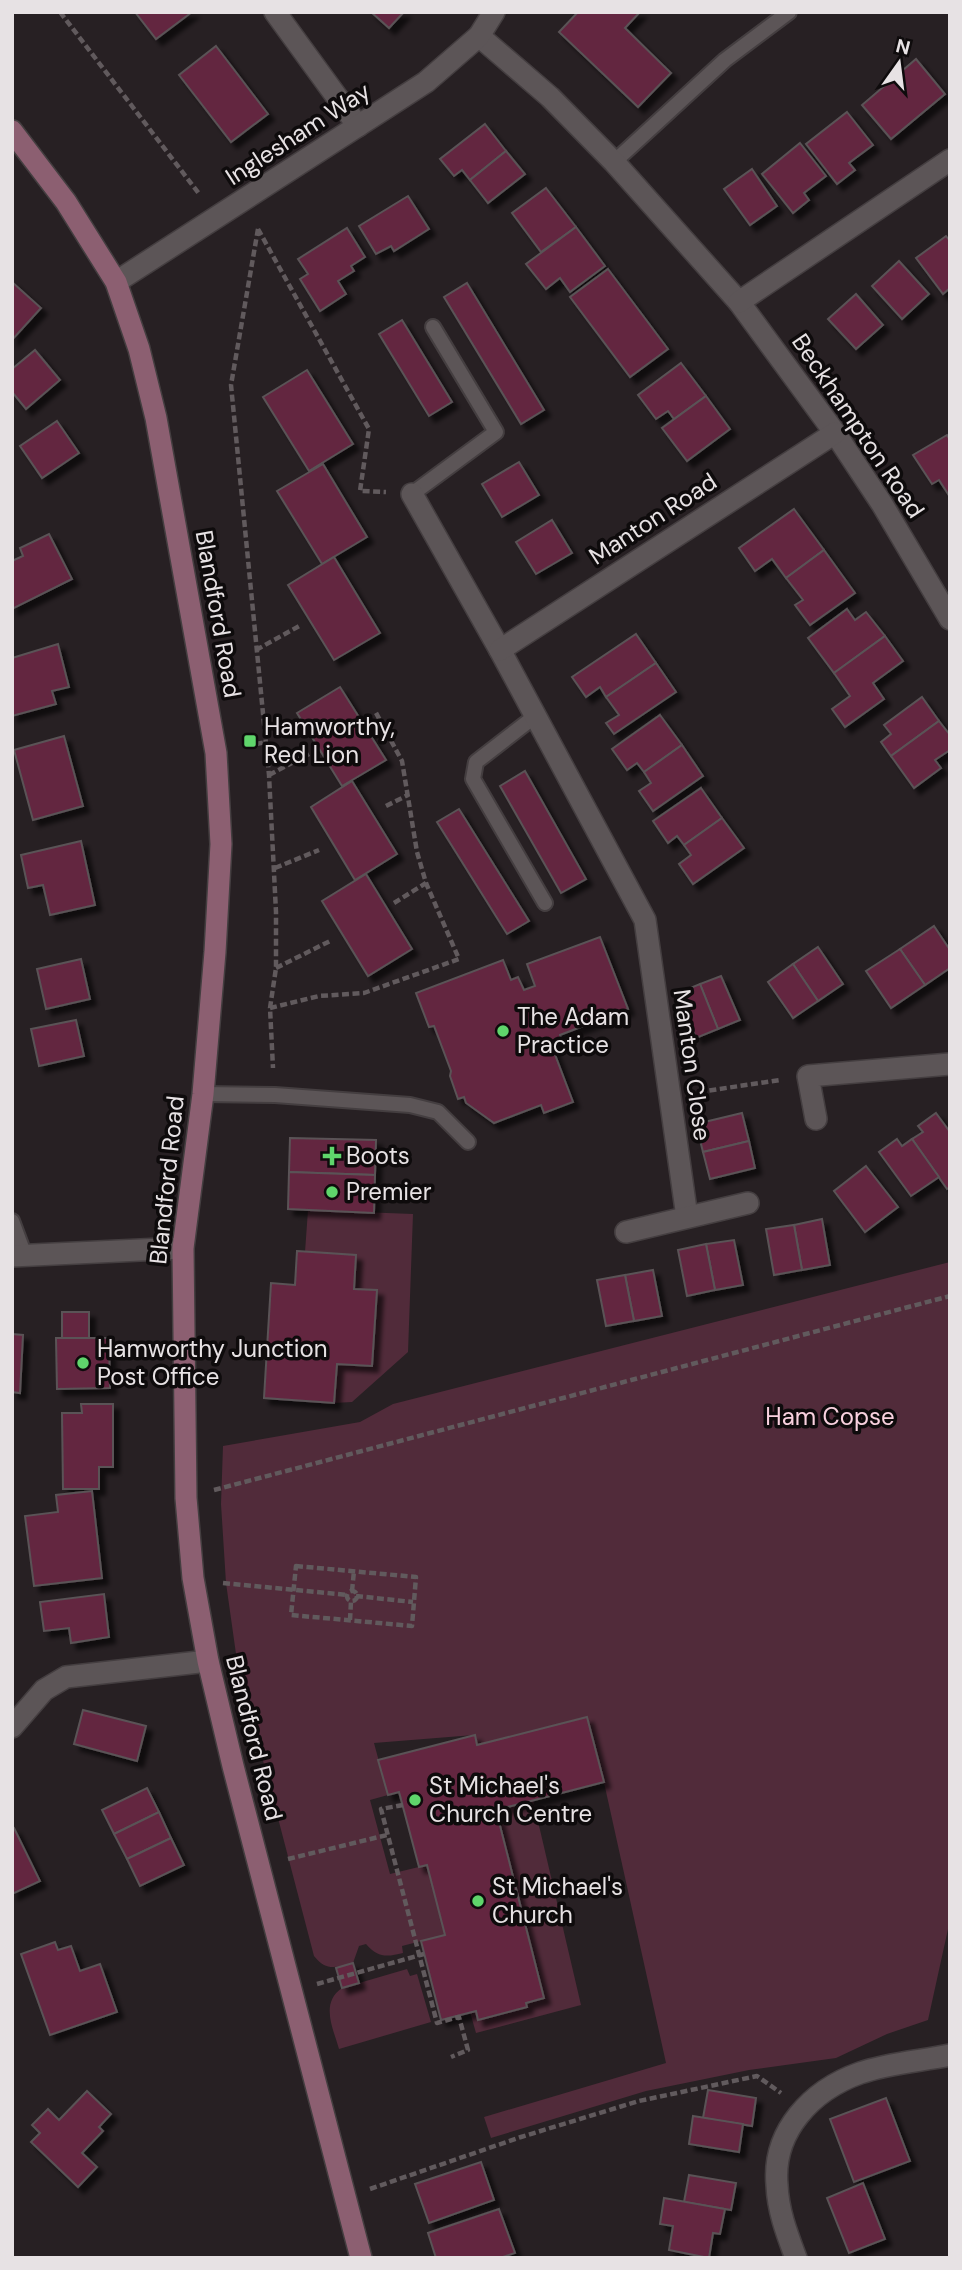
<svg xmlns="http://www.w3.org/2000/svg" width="962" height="2270" font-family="'DM Sans',sans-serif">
  <defs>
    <filter id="shadow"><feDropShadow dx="6" dy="6" stdDeviation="2" flood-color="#0009"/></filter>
  </defs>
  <rect width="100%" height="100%" fill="#272023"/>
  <g fill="#512b3a">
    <polygon points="308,1210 413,1214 408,1352 352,1402 334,1403 337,1364 372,1366 377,1290 354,1289 356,1255 305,1252"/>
    <path d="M950 1262V1920L928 2020 887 2034 836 2058 749 2070 646 2091 491 2138 484 2117 666 2063 605 1787 587 1718 477 1745 474 1735 374 1743 388 1795 370 1800 390 1874 427 1865 445 1935 402 1946 403 1953C387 1957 378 1958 366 1944L359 1946 353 1963C335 1968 326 1971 314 1956L237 1661 226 1583 221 1504 223 1446 360 1422 393 1404Z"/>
    <polygon points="533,1800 581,2005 476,2033 470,2012 476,2011 478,2020 526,2007 526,2003 544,1998 496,1810"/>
    <path d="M407 1969 410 1976 417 1974 431 2022 339 2049C333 2028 320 2003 342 1988Z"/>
  </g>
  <g fill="#632641" stroke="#5a5356" stroke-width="2" filter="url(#shadow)">
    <polygon points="135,12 192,12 156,39"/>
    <polygon points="371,12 404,12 389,28"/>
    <polygon points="578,12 640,12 625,28 671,73 638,107 559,32"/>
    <polygon points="216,46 268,114 231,142 179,75"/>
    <polygon points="916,59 945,94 891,139 862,105"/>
    <polygon points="847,112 873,145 849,163 855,170 837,184 806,144"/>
    <polygon points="485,124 506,151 470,180 462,170 454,176 440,159"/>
    <polygon points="800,143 826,176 804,193 809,200 793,213 762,174"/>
    <polygon points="506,151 525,174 488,203 470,180"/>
    <polygon points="752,169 777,206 750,225 724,189"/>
    <polygon points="546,188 576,227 541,252 512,213"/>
    <polygon points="408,196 429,229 394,251 391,246 376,254 359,226"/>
    <polygon points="576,227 605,266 570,292 560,278 546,289 526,264"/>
    <polygon points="347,228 365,257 351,266 354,271 338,281 346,294 320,311 300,279 308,274 298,259"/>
    <polygon points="946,236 950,241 950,288 943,294 916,258"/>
    <polygon points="899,261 929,294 902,319 872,286"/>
    <polygon points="608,269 668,349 630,377 570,297"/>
    <polygon points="12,282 41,308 12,340"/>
    <polygon points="467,283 544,410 521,424 444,297"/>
    <polygon points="856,294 883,325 856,349 828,319"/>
    <polygon points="402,320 452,402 429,416 379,334"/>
    <polygon points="35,350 60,380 26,409 12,392 12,369"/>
    <polygon points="681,363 706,396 674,419 668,411 656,419 638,395"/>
    <polygon points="307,370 353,444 309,471 263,397"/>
    <polygon points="706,396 730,429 687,461 662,428"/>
    <polygon points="57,421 79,453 42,478 20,446"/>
    <polygon points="947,435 950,440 950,497 939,480 932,484 913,455"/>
    <polygon points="519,462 539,495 502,517 482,484"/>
    <polygon points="323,464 367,537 322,564 277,491"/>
    <polygon points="794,509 824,550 786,578 772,559 755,571 739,548"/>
    <polygon points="552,520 572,553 536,574 516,542"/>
    <polygon points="49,534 72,579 12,609 12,561 23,556 20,548"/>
    <polygon points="824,550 855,593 810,625 795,605 803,600 786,578"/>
    <polygon points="334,557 380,633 334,660 288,585"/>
    <polygon points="847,609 855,620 866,612 885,636 834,673 808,638"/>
    <polygon points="636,634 656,663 606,697 600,687 586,697 572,677"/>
    <polygon points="885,636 903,661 873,683 884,699 845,727 832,709 850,696 834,673"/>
    <polygon points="58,644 69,687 52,691 56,704 12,716 12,658"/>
    <polygon points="656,663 676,692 614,734 606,723 619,715 606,697"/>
    <polygon points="340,687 386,760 342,786 297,713"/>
    <polygon points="922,697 939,721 891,756 881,742 891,734 884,725"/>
    <polygon points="660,715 682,745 644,772 637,763 627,770 612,749"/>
    <polygon points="939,721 950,735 950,750 935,760 941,768 914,788 891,756"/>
    <polygon points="64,736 83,806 33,820 14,750"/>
    <polygon points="682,745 703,776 653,811 639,791 651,783 644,772"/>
    <polygon points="525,771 586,879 561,893 500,786"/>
    <polygon points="352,781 397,854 355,880 311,807"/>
    <polygon points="701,788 722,818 684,845 677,836 668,843 653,821"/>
    <polygon points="459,809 529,921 507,934 437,822"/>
    <polygon points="722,818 744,848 693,884 679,864 691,855 684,845"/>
    <polygon points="81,841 95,905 50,915 43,885 28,888 21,855"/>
    <polygon points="366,874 412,949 368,976 322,901"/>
    <polygon points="934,926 950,950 950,968 925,985 900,949"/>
    <polygon points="600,937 628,1009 560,1035 561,1040 551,1044 573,1102 544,1113 541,1105 494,1123 466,1103 464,1097 458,1099 450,1076 451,1071 434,1026 429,1027 416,993 503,960 511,980 518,977 524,990 535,986 527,964"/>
    <polygon points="818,947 843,984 818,1001 793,964"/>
    <polygon points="900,949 925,985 891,1008 866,971"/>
    <polygon points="81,959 90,999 46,1009 37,969"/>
    <polygon points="793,964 818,1001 793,1018 768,982"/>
    <polygon points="721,976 740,1020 718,1029 700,984"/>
    <polygon points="700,984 718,1029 696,1038 678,993"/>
    <polygon points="76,1020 84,1056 39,1066 31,1029"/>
    <polygon points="742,1113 749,1141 703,1152 696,1124"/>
    <polygon points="936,1113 950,1132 950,1187 947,1189 912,1139 923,1132 918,1126"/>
    <polygon points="290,1138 376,1140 375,1175 289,1172"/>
    <polygon points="897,1139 902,1146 912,1139 939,1177 911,1196 879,1152"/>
    <polygon points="749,1141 755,1168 710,1179 703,1152"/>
    <polygon points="866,1166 898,1207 865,1232 834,1191"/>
    <polygon points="289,1172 375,1175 374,1213 288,1209"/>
    <polygon points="822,1219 830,1265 802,1270 794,1225"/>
    <polygon points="794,1225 802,1270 774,1275 766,1229"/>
    <polygon points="734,1240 743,1285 715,1290 706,1244"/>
    <polygon points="706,1244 715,1290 687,1296 678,1250"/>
    <polygon points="297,1251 356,1255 354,1289 377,1290 372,1366 337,1364 334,1403 264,1398 271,1283 295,1285"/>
    <polygon points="653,1270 662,1316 634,1321 625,1275"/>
    <polygon points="625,1275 634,1321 606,1326 597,1280"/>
    <rect x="62" y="1312" width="27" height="26"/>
    <polygon points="12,1334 23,1335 20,1393 12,1392"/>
    <polygon points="56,1338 109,1338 110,1388 57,1389"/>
    <polygon points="81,1404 113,1404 113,1467 99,1467 99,1489 63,1489 62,1413 82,1413"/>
    <polygon points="92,1491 102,1578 34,1586 25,1516 58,1512 56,1495"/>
    <polygon points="104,1594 109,1637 71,1643 69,1628 44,1631 40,1602"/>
    <polygon points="83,1710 146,1726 137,1761 74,1744"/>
    <polygon points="587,1717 604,1782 496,1810 544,1998 526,2003 527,2007 478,2020 476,2011 441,2020 421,1941 445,1935 427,1865 419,1867 399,1792 388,1795 378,1760 475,1735 477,1745"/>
    <polygon points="147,1788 159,1812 114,1834 102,1810"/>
    <polygon points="159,1812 171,1838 127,1859 114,1834"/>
    <polygon points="14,1828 40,1881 12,1894 12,1829"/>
    <polygon points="171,1838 184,1865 140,1886 127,1859"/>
    <polygon points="55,1942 58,1950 71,1946 80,1971 100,1964 117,2012 50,2035 21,1954"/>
    <polygon points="353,1963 359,1983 342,1988 336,1968"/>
    <polygon points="708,2090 756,2098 752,2126 703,2118"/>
    <polygon points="87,2091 111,2114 99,2127 103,2131 82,2153 97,2167 78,2187 31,2142 40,2133 32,2125 48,2109 59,2120"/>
    <polygon points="886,2098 910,2161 854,2182 830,2119"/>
    <polygon points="693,2116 743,2124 739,2152 689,2144"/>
    <polygon points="481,2162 494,2200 429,2223 415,2184"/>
    <polygon points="689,2175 736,2183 731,2210 684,2202"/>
    <polygon points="863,2183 885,2239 849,2253 827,2198"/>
    <polygon points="664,2198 725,2209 720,2234 713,2233 709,2258 669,2250 673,2226 660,2224"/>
    <polygon points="499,2209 515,2253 500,2258 436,2258 428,2233"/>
  </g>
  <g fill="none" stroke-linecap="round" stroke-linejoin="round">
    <defs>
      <g id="lane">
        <polyline points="614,162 725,60 789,12"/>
        <polyline points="412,494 496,432 433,327"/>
        <polyline points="534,717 476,762 473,779 545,903"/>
        <polyline points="203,1094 275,1095 410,1105 438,1112 468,1142"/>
        <polyline points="12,1221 25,1256"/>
      </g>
      <g id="street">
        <polyline points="275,12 358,126"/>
        <polyline points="479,36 550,97 614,162 739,302 835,433 882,504 950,619"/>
        <polyline points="116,282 426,82 479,36 494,12"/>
        <polyline points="739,302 950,160"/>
        <polyline points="412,494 500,650 645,920 687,1217"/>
        <polyline points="500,650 835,433"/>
        <polyline points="816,1119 808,1076 950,1064"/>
        <polyline points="626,1232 748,1203"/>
        <polyline points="12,1256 183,1248"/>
        <polyline points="12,1727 44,1690 66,1677 208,1661"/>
        <path d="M796 2258C787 2234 778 2211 777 2185 772 2131 812 2090 860 2073 888 2063 921 2061 950 2055"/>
      </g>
      <polyline id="secondary" points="12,131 66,202 116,282 139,349 156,418 216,753 221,844 215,952 203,1094 183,1248 186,1498 193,1578 208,1661 233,1766 361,2258"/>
    </defs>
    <use href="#lane" stroke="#443e40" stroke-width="18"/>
    <use href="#street" stroke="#443e40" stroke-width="24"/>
    <use href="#secondary" stroke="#443e40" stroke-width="24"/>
    <g stroke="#615a5d" stroke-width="4.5" stroke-dasharray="7 3.5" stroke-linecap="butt">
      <polyline points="60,12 200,195"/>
      <polyline points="258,229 231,385 269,775 276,912 276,968 270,1008 273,1068"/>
      <polyline points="258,229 369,429 360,491 386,492"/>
      <polyline points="256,650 301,625"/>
      <polyline points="256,744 266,742"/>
      <polyline points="269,775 309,754"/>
      <polyline points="386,806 408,795"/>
      <polyline points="275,868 319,850"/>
      <polyline points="394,903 426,883"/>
      <polyline points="276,968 332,940"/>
      <polyline points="270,1008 319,996 364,993 459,959 426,883 417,852 402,761 375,711"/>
      <polyline points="699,1092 780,1080"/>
      <polyline points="214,1490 950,1296"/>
      <polygon points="296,1566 416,1577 412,1626 291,1615"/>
      <polyline points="223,1583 348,1595"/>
      <circle cx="352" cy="1596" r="5"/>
      <polyline points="352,1591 354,1571"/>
      <polyline points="356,1596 413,1602"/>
      <polyline points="350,1620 351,1601"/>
      <polyline points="403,1805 381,1809 437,2023 459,2017 468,2050 451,2057"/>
      <polyline points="288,1859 387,1835"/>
      <polyline points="317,1984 424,1954"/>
      <polyline points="370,2189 521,2137 639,2101 757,2076 781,2093"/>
    </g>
    <use href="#lane" stroke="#5c5557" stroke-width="14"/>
    <use href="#street" stroke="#5c5557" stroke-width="21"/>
    <use href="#secondary" stroke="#8c5f71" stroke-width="21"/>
  </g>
  <g fill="#5fd56b" stroke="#0e0b0c" stroke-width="2.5">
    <rect x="243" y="734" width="14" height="14" rx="3.5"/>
    <circle cx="503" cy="1031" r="7"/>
    <path d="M328.5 1145.5h7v7h7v7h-7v7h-7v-7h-7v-7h7z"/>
    <circle cx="332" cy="1192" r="7"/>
    <circle cx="83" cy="1363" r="7"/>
    <circle cx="415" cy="1800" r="7"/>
    <circle cx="478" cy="1901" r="7"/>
  </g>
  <g text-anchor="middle" stroke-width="7" stroke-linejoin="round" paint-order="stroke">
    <g font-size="24" fill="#e7e2e4" stroke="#0e0b0c">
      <text transform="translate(298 134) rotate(-33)" y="8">Inglesham Way</text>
      <text transform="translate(858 426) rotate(56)" y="8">Beckhampton Road</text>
      <text transform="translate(653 519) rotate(-33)" y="8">Manton Road</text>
      <text transform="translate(218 614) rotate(80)" y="8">Blandford Road</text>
      <text transform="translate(692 1065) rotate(82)" y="8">Manton Close</text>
      <text transform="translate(167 1180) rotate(-84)" y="8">Blandford Road</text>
      <text transform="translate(254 1738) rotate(76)" y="8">Blandford Road</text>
    </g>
    <g font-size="24" fill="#e7e2e4" stroke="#0e0b0c" text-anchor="start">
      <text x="264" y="735">Hamworthy,<tspan x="264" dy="28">Red Lion</tspan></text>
      <text x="517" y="1025">The Adam<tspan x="517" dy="28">Practice</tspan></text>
      <text x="346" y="1164">Boots</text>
      <text x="346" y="1200">Premier</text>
      <text x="97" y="1357">Hamworthy Junction<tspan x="97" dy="28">Post Office</tspan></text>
      <text x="429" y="1794">St Michael's<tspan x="429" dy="28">Church Centre</tspan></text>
      <text x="492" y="1895">St Michael's<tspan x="492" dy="28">Church</tspan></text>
    </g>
    <g font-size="24" fill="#f9d1df" stroke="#0e0b0c">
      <text x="830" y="1425">Ham Copse</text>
    </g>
  </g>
  <rect width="962" height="2270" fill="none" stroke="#e7e2e4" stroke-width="28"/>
  <g transform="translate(899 63) rotate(14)" stroke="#0e0b0c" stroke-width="5" paint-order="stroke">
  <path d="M0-5L12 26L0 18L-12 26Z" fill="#e7e2e4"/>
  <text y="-10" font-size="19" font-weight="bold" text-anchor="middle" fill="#e7e2e4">N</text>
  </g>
</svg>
